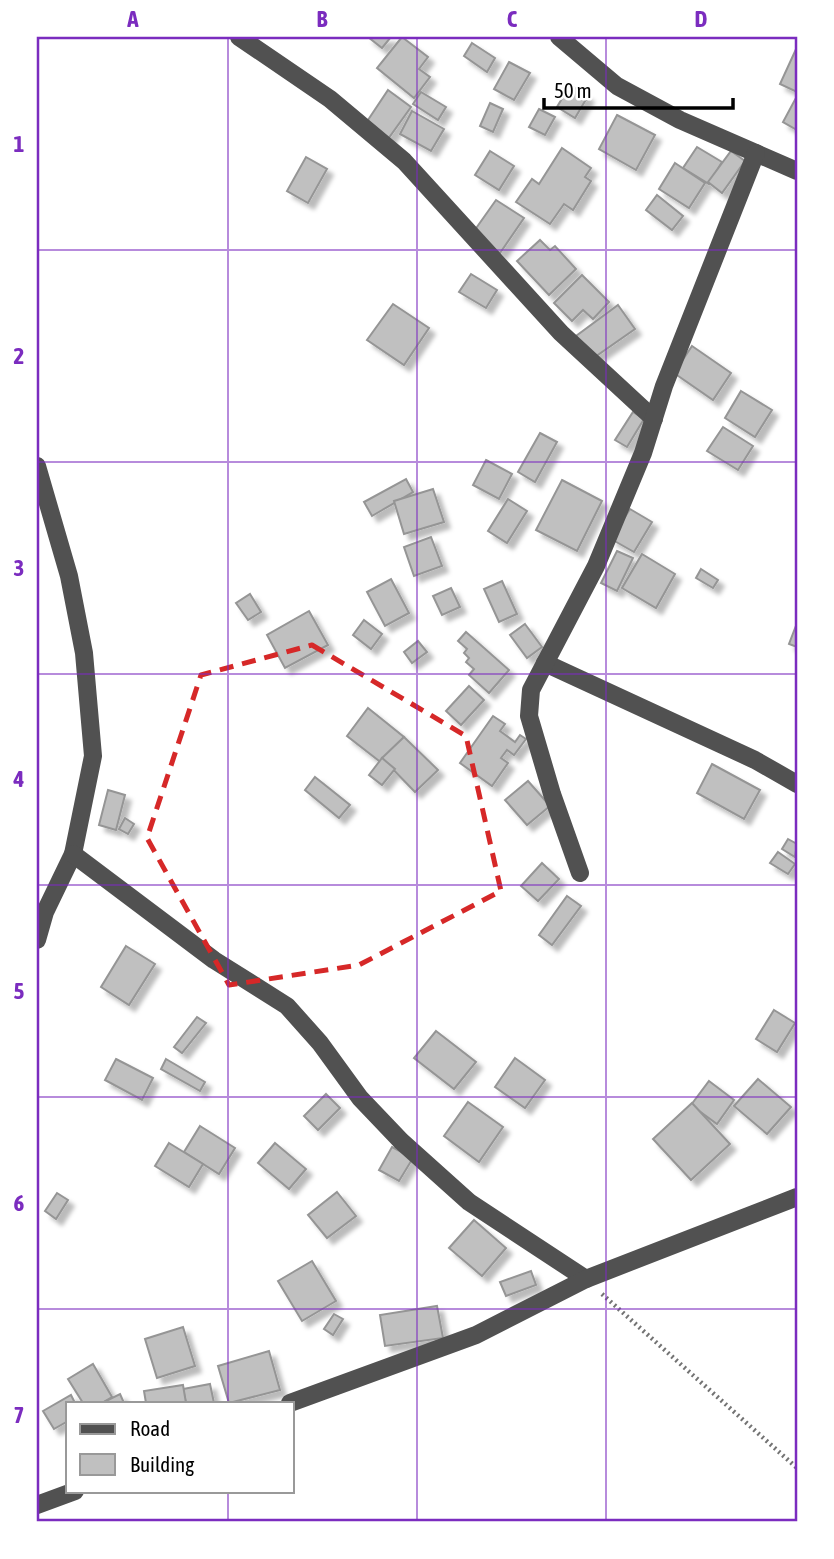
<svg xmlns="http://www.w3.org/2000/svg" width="834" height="1559" font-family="'Asap Condensed',sans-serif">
  <defs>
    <filter id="shadow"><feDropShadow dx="6" dy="6" stdDeviation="2" flood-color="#0004"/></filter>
  </defs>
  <rect width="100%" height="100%" fill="#fff"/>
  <g fill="#c0c0c0" stroke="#959595" stroke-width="2" filter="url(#shadow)">
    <polygon points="368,37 391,37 382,48"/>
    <polygon points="402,37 428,57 419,69 430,77 414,98 377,68"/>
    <polygon points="472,43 495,58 487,72 464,56"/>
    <polygon points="797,47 797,92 780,84"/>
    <polygon points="509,62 530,73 514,100 494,89"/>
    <polygon points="570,85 588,96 575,118 557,107"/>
    <polygon points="388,90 411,107 388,139 366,123"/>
    <polygon points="421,92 446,107 438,120 413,104"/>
    <polygon points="797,96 797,130 783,122"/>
    <polygon points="490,103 503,109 493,132 480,126"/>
    <polygon points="539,109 555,117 545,135 529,127"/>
    <polygon points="412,111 444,129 431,151 400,134"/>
    <polygon points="617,115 655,135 636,170 599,149"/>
    <polygon points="697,147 722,162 709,184 683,168"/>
    <polygon points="562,148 591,168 585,177 591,181 573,210 564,204 550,224 516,202 532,179 539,184"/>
    <polygon points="490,151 514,166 499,190 475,175"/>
    <polygon points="731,151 745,161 722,193 708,182"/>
    <polygon points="306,157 327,169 308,203 287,191"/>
    <polygon points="675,163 705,183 689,208 659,189"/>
    <polygon points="657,195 683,216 672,230 646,210"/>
    <polygon points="496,200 524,218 500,253 472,234"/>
    <polygon points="540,240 550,250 555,246 576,269 549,295 517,261"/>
    <polygon points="471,274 497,290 486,308 459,292"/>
    <polygon points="582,275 609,302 593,319 583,310 572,321 554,303"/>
    <polygon points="393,304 429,328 404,365 367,340"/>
    <polygon points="618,305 635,329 592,359 576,336"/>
    <polygon points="692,346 731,373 713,400 674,373"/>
    <polygon points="741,391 772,410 755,437 725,418"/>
    <polygon points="633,412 644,419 627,447 615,440"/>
    <polygon points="723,427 753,446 738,470 707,451"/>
    <polygon points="540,433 557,442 535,482 518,472"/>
    <polygon points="486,460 512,474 499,499 473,485"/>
    <polygon points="406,479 413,492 372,516 364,502"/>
    <polygon points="562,480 602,501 577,551 536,530"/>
    <polygon points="433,489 444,522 404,534 394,501"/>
    <polygon points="508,499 527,511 507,543 488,531"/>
    <polygon points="630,509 652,522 634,552 611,539"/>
    <polygon points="431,537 442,566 414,576 404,547"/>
    <polygon points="617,551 633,558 617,591 601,583"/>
    <polygon points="642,554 675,574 656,608 622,588"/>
    <polygon points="701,569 718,580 713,588 696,578"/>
    <polygon points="391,579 409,613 385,626 367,592"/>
    <polygon points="502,581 517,614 499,622 484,589"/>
    <polygon points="451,588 460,607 442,615 433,596"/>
    <polygon points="250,594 261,612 248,620 236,603"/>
    <polygon points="309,611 328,645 285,668 267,635"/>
    <polygon points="364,620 382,634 371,649 353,635"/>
    <polygon points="797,623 797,647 789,644"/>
    <polygon points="525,624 542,647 527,658 510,635"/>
    <polygon points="466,632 509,670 489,693 469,675 474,669 466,662 469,658 464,653 467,649 458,641"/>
    <polygon points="418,641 427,652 412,663 404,652"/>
    <polygon points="469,686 484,700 461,725 446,711"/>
    <polygon points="368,708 404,737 383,764 347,736"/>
    <polygon points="493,716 505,724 500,731 515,742 520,735 526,739 514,755 507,750 501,758 508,763 492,786 460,763"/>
    <polygon points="404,737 438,770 415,792 382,758"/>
    <polygon points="382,758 395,769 382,785 369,775"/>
    <polygon points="712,764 760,790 744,819 697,793"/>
    <polygon points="315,777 350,805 339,818 305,790"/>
    <polygon points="528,781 550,806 527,825 505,800"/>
    <polygon points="108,790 125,795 116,830 99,825"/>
    <polygon points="125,818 134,824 128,834 119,829"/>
    <polygon points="788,839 797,844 795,857 782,849"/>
    <polygon points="778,852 795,864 788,874 770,863"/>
    <polygon points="542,863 559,879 538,901 521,886"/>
    <polygon points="567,896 581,906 552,945 539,935"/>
    <polygon points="126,946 155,964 129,1005 101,987"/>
    <polygon points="774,1010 795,1023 777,1052 756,1039"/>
    <polygon points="197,1017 206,1023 182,1053 174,1047"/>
    <polygon points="436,1031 476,1062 454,1089 414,1058"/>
    <polygon points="515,1058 545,1080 525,1108 495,1087"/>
    <polygon points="116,1059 153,1078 142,1100 105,1080"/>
    <polygon points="166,1059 205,1082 200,1091 161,1069"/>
    <polygon points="758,1079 791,1107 767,1134 734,1106"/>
    <polygon points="709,1081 734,1100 717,1124 691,1105"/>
    <polygon points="326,1094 340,1108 318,1130 304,1116"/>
    <polygon points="468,1102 503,1127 479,1162 444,1136"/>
    <polygon points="692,1103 730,1144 691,1180 653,1139"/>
    <polygon points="200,1126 235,1148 219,1174 184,1152"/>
    <polygon points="169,1143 203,1164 189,1187 155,1166"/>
    <polygon points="275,1143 306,1169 289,1189 258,1163"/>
    <polygon points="392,1147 413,1158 399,1181 379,1170"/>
    <polygon points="337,1192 356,1216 327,1238 308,1215"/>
    <polygon points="57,1193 68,1200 56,1219 45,1211"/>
    <polygon points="474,1220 506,1248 482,1276 449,1248"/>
    <polygon points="312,1261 336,1301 302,1321 278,1281"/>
    <polygon points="531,1271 536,1285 506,1296 500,1282"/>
    <polygon points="437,1306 443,1338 385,1346 380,1315"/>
    <polygon points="334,1314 343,1319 333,1335 324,1329"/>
    <polygon points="183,1327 195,1366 157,1378 145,1339"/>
    <polygon points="269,1351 280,1390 229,1403 218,1366"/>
    <polygon points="93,1364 112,1397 102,1403 83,1403 68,1379"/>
    <polygon points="210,1384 214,1403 186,1403 183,1389"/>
    <polygon points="183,1385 186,1403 146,1403 144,1391"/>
    <polygon points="120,1394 124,1403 102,1403"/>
    <polygon points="71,1395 75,1403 68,1403 68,1421 54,1429 43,1411"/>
  </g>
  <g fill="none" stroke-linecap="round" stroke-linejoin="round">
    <polyline stroke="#737373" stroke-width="4.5" stroke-dasharray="2 3.5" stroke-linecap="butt" points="602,1294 797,1468"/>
    <g stroke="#515151" stroke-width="18">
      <polyline points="239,37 330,99 404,161 561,333 654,419"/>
      <polyline points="559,37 617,86 680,120 797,171"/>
      <polyline points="37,466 69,576 84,653 93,756 73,854 45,912 37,940"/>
      <polyline points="545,663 755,760 797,784"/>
      <polyline points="73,854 214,960 287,1006 320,1043 360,1098 401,1141 469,1202 586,1279"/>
      <polyline points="580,873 552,794 529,716 531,690 596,566 643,453 664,386 756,153"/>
      <polyline points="290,1403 476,1335 586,1279 797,1197"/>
      <polyline points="37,1505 75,1491"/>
    </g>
  </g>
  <path fill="none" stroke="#d62828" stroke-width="5" stroke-dasharray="14 9" stroke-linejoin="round" d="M312 645 466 736 501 891 359 965 229 985 147 838 201 675Z"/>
  <path fill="none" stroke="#7b2cbf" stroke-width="2" stroke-opacity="0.55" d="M228 37V1403M417 37V1522M606 37V1522M37 250H797M37 462H797M37 674H797M37 885H797M37 1097H797M37 1309H797M228 1491V1522"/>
  <rect width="834" height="1559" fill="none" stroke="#ffffff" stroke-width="77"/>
  <rect x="66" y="1402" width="228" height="91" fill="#ffffff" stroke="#999999" stroke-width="2"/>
  <rect x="80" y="1424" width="35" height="10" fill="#515151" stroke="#999999" stroke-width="2"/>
  <text x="130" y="1436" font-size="21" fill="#000000">Road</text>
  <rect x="80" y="1454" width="35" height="21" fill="#c0c0c0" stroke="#999999" stroke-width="2"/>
  <text x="130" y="1472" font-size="21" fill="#000000">Building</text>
  <path d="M544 98v10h189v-10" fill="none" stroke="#000000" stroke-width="3.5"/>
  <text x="554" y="98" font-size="21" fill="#000000" stroke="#ffffff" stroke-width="5" paint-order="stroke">50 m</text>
  <rect x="38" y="38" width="758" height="1482" fill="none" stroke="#7b2cbf" stroke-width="2.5"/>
  <g font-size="23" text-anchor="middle" font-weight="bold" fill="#7b2cbf">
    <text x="133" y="27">A</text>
    <text x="322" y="27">B</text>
    <text x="512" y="27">C</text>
    <text x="701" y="27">D</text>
    <text x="19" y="152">1</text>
    <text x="19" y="364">2</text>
    <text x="19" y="576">3</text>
    <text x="19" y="787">4</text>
    <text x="19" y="999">5</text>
    <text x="19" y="1211">6</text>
    <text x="19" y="1423">7</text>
  </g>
</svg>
